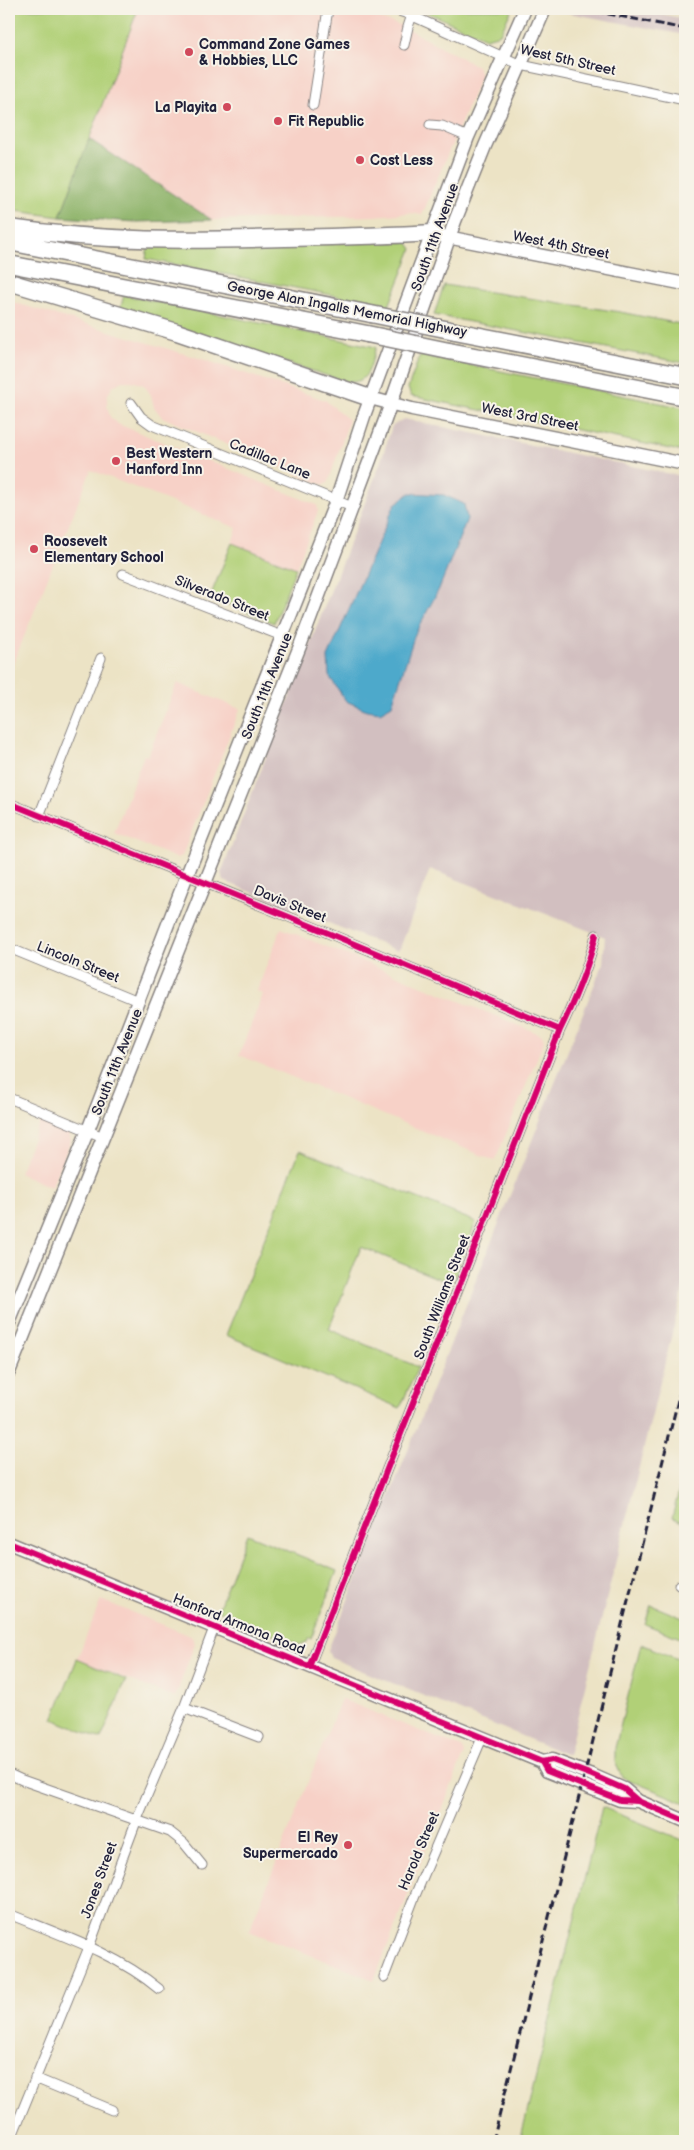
<svg xmlns="http://www.w3.org/2000/svg" width="694" height="2150" font-family="'Balsamiq Sans',sans-serif">
  <style>
    .built { fill: #f7d1c7 }
    .industrial { fill: #d2bfc0 }
    .green { fill: #b1d077; stroke: #6a7959 }
    .forest { fill: #8cb268; stroke: #576a52 }
    .water { fill: #4da9cb; stroke: #386683 }
    .lines { fill: none; stroke-linecap: round; stroke-linejoin: round }
    .minor-casing { stroke: #878280; stroke-width: 11 }
    .secondary-casing { stroke: #878280; stroke-width: 15 }
    .motorway-casing { stroke: #878280; stroke-width: 19 }
    .minor { stroke: #fff; stroke-width: 9 }
    .secondary { stroke: #fff; stroke-width: 12 }
    .motorway { stroke: #fff; stroke-width: 16 }
    .rail { stroke: #22223b; stroke-width: 3; stroke-dasharray: 8 4; stroke-linecap: butt }
    .motorway-bridge-casing { stroke: #878280; stroke-width: 19; stroke-linecap: butt }
    .motorway-bridge { stroke: #fff; stroke-width: 16 }
    .cycleway-casing { stroke: #f7f3e8; stroke-width: 9 }
    .cycleway { stroke: #d6006c; stroke-width: 6 }
    .poi-dot { fill: #d1495b; stroke: #f7f3e8; stroke-width: 2 }
    .labels { text-anchor: middle; dominant-baseline: central; stroke-width: 4; stroke-linejoin: round; paint-order: stroke }
    .poi-label { font-size: 14px; font-weight: bold; fill: #22223b; stroke: #f7f3e8; text-anchor: start }
    .street-label { font-size: 14px; fill: #22223b; stroke: #f7f3e8 }
  </style>
  <rect width="100%" height="100%" fill="#f7f3e8"/>
  <filter id="ink" filterUnits="userSpaceOnUse"><feTurbulence type="fractalNoise" baseFrequency=".02" numOctaves="2"/><feDisplacementMap in="SourceGraphic" scale="10" xChannelSelector="R" yChannelSelector="G"/><feConvolveMatrix kernelMatrix="1 2 1 2 8 2 1 2 1" color-interpolation-filters="sRGB"/></filter>
  <filter id="wash" filterUnits="userSpaceOnUse"><feTurbulence type="fractalNoise" baseFrequency=".0096" numOctaves="4" result="noise"/><feDisplacementMap in="SourceGraphic" scale="20" xChannelSelector="R" yChannelSelector="G"/><feGaussianBlur stdDeviation="1.12" result="paint"/><feColorMatrix in="noise" values="0 0 0 0 0 0 0 0 0 0 0 0 0 0 0 0 0 1.4 0 .05"/><feComposite in="paint" operator="in"/></filter>
  <g filter="url(#wash)">
    <rect width="100%" height="100%" fill="#ece3c5"/>
    <path class="built" d="M 138,9 L 348,9 L 400,25 L 477,66 L 481,75 L 422,215 L 410,213 L 374,216 L 212,220 L 89,139 Z
      M 9,301 L 205,360 L 325,400 L 349,420 L 328,483 L 323,485 L 162,417 L 154,407 L 151,395 L 144,385 L 132,381 L 122,381 L 113,386 L 107,396 L 107,406 L 110,417 L 118,424 L 317,505 L 318,511 L 296,568 L 232,543 L 237,528 L 91,470 L 9,674 Z
      M 177,683 L 240,709 L 182,856 L 176,858 L 114,833 L 144,755 L 148,756 Z
      M 281,928 L 542,1035 L 544,1041 L 495,1161 L 239,1055 L 263,994 L 257,991 Z
      M 40,1121 L 68,1133 L 71,1140 L 51,1187 L 19,1173 Z
      M 101,1600 L 191,1636 L 195,1643 L 175,1698 L 77,1659 Z
      M 341,1699 L 462,1748 L 464,1754 L 374,1980 L 249,1931 Z"/>
    <path class="industrial" d="M 548,9 L 636,9 L 685,19 L 685,35 Z
      M 404,419 L 685,477 L 685,1281 L 568,1755 L 331,1658 L 328,1650 L 603,963 L 605,937 L 430,869 L 400,948 L 396,950 L 224,881 L 221,873 L 380,464 L 392,426 Z"/>
    <path class="green" d="M 9,9 L 138,9 L 60,217 L 9,210 Z
      M 419,9 L 512,9 L 500,34 L 486,38 Z
      M 407,242 L 412,249 L 389,306 L 146,259 L 148,245 Z
      M 444,285 L 620,312 L 685,325 L 685,363 L 434,315 Z
      M 124,295 L 376,347 C 370,365 370,384 347,382 L 120,310 Z
      M 420,355 L 685,408 L 685,452 L 411,396 L 408,388 Z
      M 232,543 L 296,568 L 274,623 L 210,597 Z
      M 300,1150 L 476,1222 L 452,1284 L 361,1247 L 329,1329 L 418,1367 L 400,1408 L 226,1335 Z
      M 683,1474 L 685,1475 L 685,1523 L 672,1518 Z
      M 247,1534 L 337,1571 L 311,1639 L 309,1638 L 307,1642 L 299,1645 L 218,1610 Z
      M 651,1605 L 685,1619 L 685,1640 L 645,1624 Z
      M 641,1644 L 685,1662 L 685,1803 L 622,1777 L 615,1762 L 615,1748 Z
      M 77,1659 L 126,1680 L 101,1739 L 53,1719 Z
      M 602,1807 L 685,1841 L 685,2141 L 520,2141 Z"/>
    <path class="forest" d="M 89,139 L 212,220 L 136,222 L 60,217 Z"/>
    <path class="water" d="M 410,493 L 444,495 L 464,504 L 467,519 L 439,589 L 415,634 L 392,705 L 380,712 L 367,710 L 346,701 L 329,676 L 328,657 L 395,504 Z"/>
  </g>
  <g filter="url(#ink)">
    <g class="lines">
      <g class="minor-casing">
        <path id="minor" d="M 393,9 L 408,14 L 521,65 L 685,100
          M 404,45 L 408,27 L 412,15
          M 313,105 L 328,9
          M 430,125 L 442,126 L 468,137
          M 131,403 L 141,417 L 152,425 L 352,507
          M 123,574 L 282,636
          M 9,803 L 316,928 L 560,1030
          M 39,816 L 101,658
          M 9,948 L 138,1001
          M 9,1098 L 103,1137
          M 679,1585 L 685,1588
          M 309,1667 L 560,1030 C 575,999 588,968 596,935
          M 184,1708 L 259,1737
          M 9,1774 L 22,1780 L 170,1832 L 184,1843 L 202,1865
          M 9,1914 C 60,1935 116,1953 159,1989
          M 384,1977 L 414,1898 L 482,1738
          M 35,2078 L 112,2110
          M 10,2141 L 89,1947 L 137,1819 L 184,1708 L 214,1628"/>
      </g>
      <g class="secondary-casing">
        <path id="secondary" d="M 442,236 L 685,284
          M 370,398 L 412,409 L 685,464
          M 9,1323 L 88,1130 L 187,875 L 336,501 L 365,413 L 468,137 L 525,9
          M 9,1372 L 300,646 L 385,420 L 455,221 L 485,146 L 545,9
          M 9,1543 L 542,1762 L 552,1760 L 592,1775 L 624,1789 L 638,1801
          M 542,1762 L 547,1771 L 620,1800 L 638,1801 L 685,1821"/>
      </g>
      <g class="motorway-casing">
        <path id="motorway" d="M 9,228 C 103,242 190,241 285,238 C 334,237 383,236 433,233
          M 9,242 L 371,314
          M 9,264 L 367,334
          M 9,282 L 177,332 L 370,398
          M 455,331 L 685,376
          M 449,351 L 685,397"/>
      </g>
      <use href="#minor" class="minor"/>
      <use href="#secondary" class="secondary"/>
      <use href="#motorway" class="motorway"/>
      <path class="rail" d="M 584,9 L 685,29
        M 493,2141 L 685,1372"/>
      <g class="motorway-bridge-casing">
        <path id="motorway-bridge" d="M 371,314 L 455,331
          M 367,334 L 449,351"/>
      </g>
      <use href="#motorway-bridge" class="motorway-bridge"/>
      <g class="cycleway-casing">
        <path id="cycleway" d="M 9,803 L 316,928 L 560,1030
          M 9,1543 L 542,1762 L 552,1760 L 592,1775 L 624,1789 L 638,1801
          M 309,1667 L 560,1030 C 575,999 588,968 596,935
          M 542,1762 L 547,1771 L 620,1800 L 638,1801 L 685,1821"/>
      </g>
      <use href="#cycleway" class="cycleway"/>
    </g>
  </g>
  <g class="poi-dot">
    <circle cx="189" cy="52" r="5"/>
    <circle cx="227" cy="107" r="5"/>
    <circle cx="278" cy="121" r="5"/>
    <circle cx="360" cy="160" r="5"/>
    <circle cx="116" cy="461" r="5"/>
    <circle cx="34" cy="549" r="5"/>
    <circle cx="348" cy="1845" r="5"/>
  </g>
  <g class="labels">
    <g class="poi-label">
      <text x="199" y="44">Command Zone Games<tspan x="199" dy="16">&amp; Hobbies, LLC</tspan></text>
      <text x="217" y="107" text-anchor="end">La Playita</text>
      <text x="288" y="121">Fit Republic</text>
      <text x="370" y="160">Cost Less</text>
      <text x="126" y="453">Best Western<tspan x="126" dy="16">Hanford Inn</tspan></text>
      <text x="44" y="541">Roosevelt<tspan x="44" dy="16">Elementary School</tspan></text>
      <text x="338" y="1837" text-anchor="end">El Rey<tspan x="338" dy="16">Supermercado</tspan></text>
    </g>
    <g class="street-label">
      <text transform="translate(568 60) rotate(13)">West 5th Street</text>
      <text transform="translate(435 237) rotate(-70)">South 11th Avenue</text>
      <text transform="translate(561 245) rotate(11)">West 4th Street</text>
      <text transform="translate(347 309) rotate(11)">George Alan Ingalls Memorial Highway</text>
      <text transform="translate(530 417) rotate(11)">West 3rd Street</text>
      <text transform="translate(270 459) rotate(22)">Cadillac Lane</text>
      <text transform="translate(222 598) rotate(22)">Silverado Street</text>
      <text transform="translate(267 686) rotate(-68)">South 11th Avenue</text>
      <text transform="translate(290 904) rotate(22)">Davis Street</text>
      <text transform="translate(78 962) rotate(22)">Lincoln Street</text>
      <text transform="translate(117 1062) rotate(-68)">South 11th Avenue</text>
      <text transform="translate(442 1297) rotate(-69)">South Williams Street</text>
      <text transform="translate(239 1624) rotate(22)">Hanford Armona Road</text>
      <text transform="translate(419 1851) rotate(-67)">Harold Street</text>
      <text transform="translate(99 1880) rotate(-70)">Jones Street</text>
    </g>
  </g>
  <rect width="694" height="2150" fill="none" stroke="#f7f3e8" stroke-width="30"/>
</svg>
